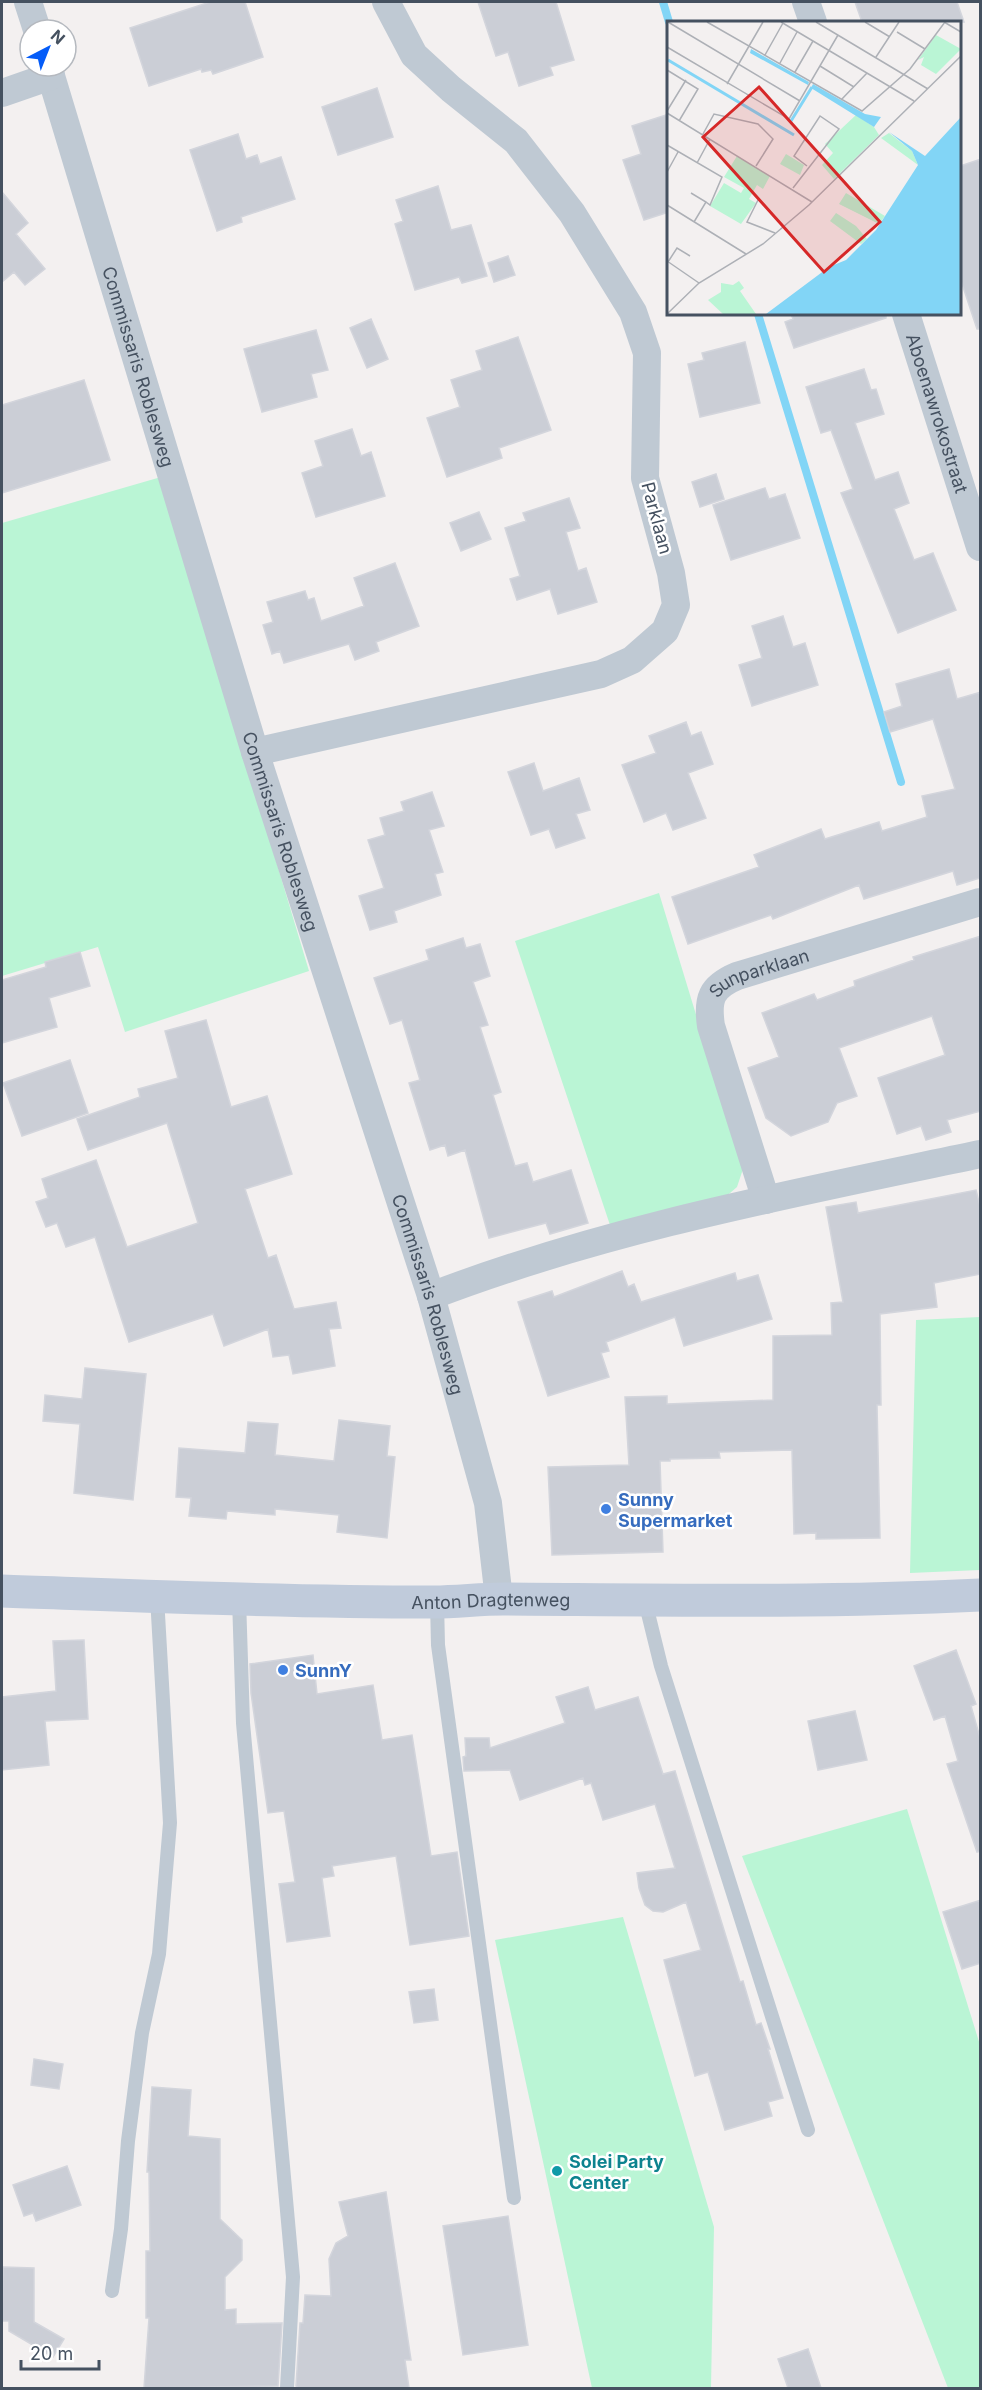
<svg xmlns="http://www.w3.org/2000/svg" width="982" height="2390" font-family="Inter,sans-serif">
  <style>
    .green { fill: #baf5d5 }
    .lines { fill: none; stroke-linecap: round; stroke-linejoin: round }
    .stream { stroke: #82d5f6; stroke-width: 8 }
    .building { fill: #cbced6; stroke: #d3d5dc; stroke-width: 1.5 }
    .service { stroke: #bfc9d3; stroke-width: 14 }
    .minor { stroke: #bfc9d3; stroke-width: 28 }
    .secondary { stroke: #c0cbdb; stroke-width: 33 }
    .shop-dot { fill: #3f7fe0; stroke: #fff; stroke-width: 2 }
    .culture-dot { fill: #0f9aa8; stroke: #fff; stroke-width: 2 }
    .labels { text-anchor: middle; dominant-baseline: central; stroke-width: 5; stroke-linejoin: round; paint-order: stroke }
    .street-label { font-size: 18px; fill: #455160; stroke: #fff }
    .shop-label { font-size: 18px; font-weight: bold; fill: #366cbe; stroke: #fff; text-anchor: start }
    .culture-label { font-size: 18px; font-weight: bold; fill: #0d838f; stroke: #fff; text-anchor: start }
    .inset-river { fill: none; stroke: #82d5f6; stroke-width: 3 }
    .inset-road { fill: none; stroke: #adb0b6; stroke-width: 1.5 }
    .view { fill: #d62828; fill-opacity: 0.15; stroke: #d62828; stroke-width: 3 }
    .inset-edge { fill: none; stroke: #455160; stroke-width: 3 }
  </style>
  <rect width="100%" height="100%" fill="#f3f0f0"/>
  <path class="green" d="M 161,477 L 309,971 L 125,1032 L 98,947 L 2,976 L 2,523 Z
    M 659,893 L 743,1169 L 737,1187 L 723,1199 L 611,1228 L 515,941 Z
    M 980,1317 L 980,1570 L 910,1573 L 916,1320 Z
    M 907,1809 L 980,2045 L 980,2388 L 948,2388 L 742,1856 Z
    M 623,1917 L 714,2227 L 711,2388 L 592,2388 L 495,1940 Z"/>
  <g class="lines">
    <path class="stream" d="M 663,2 L 669,22
      M 758,314 L 901,782"/>
  </g>
  <path class="building" d="M 210,2 L 245,2 L 263,57 L 213,74 L 211,70 L 202,72 L 201,69 L 149,86 L 130,28 Z
    M 478,2 L 556,2 L 574,60 L 550,67 L 553,75 L 519,86 L 508,52 L 496,56 Z
    M 855,2 L 957,2 L 964,22 L 862,22 Z
    M 377,88 L 393,137 L 338,155 L 322,107 Z
    M 669,114 L 669,212 L 644,220 L 623,160 L 641,154 L 632,126 Z
    M 238,134 L 246,159 L 257,155 L 260,164 L 281,157 L 295,199 L 241,217 L 242,222 L 217,231 L 190,150 Z
    M 981,159 L 981,329 L 977,329 L 960,278 L 960,166 Z
    M 438,186 L 451,230 L 471,225 L 487,276 L 462,283 L 459,277 L 415,290 L 395,224 L 403,221 L 396,200 Z
    M 2,192 L 28,223 L 16,234 L 45,269 L 25,285 L 14,272 L 2,282 Z
    M 508,256 L 515,275 L 494,282 L 488,263 Z
    M 791,314 L 886,314 L 886,318 L 794,348 L 785,322 L 793,319 Z
    M 371,319 L 388,359 L 367,368 L 350,328 Z
    M 316,330 L 328,370 L 311,374 L 317,397 L 262,412 L 244,349 Z
    M 518,337 L 551,430 L 499,448 L 502,458 L 447,477 L 427,418 L 460,407 L 451,380 L 482,370 L 476,351 Z
    M 745,342 L 760,403 L 700,417 L 688,364 L 704,360 L 702,353 Z
    M 864,369 L 871,390 L 876,389 L 884,414 L 855,423 L 875,480 L 898,472 L 909,503 L 894,509 L 914,560 L 933,553 L 956,610 L 898,633 L 841,493 L 853,489 L 831,430 L 821,433 L 806,387 Z
    M 84,380 L 110,460 L 2,493 L 2,405 Z
    M 352,429 L 361,456 L 371,452 L 385,496 L 316,517 L 302,473 L 323,466 L 315,441 Z
    M 716,474 L 724,499 L 700,507 L 692,482 Z
    M 765,488 L 769,499 L 785,494 L 800,538 L 731,560 L 713,505 Z
    M 569,498 L 580,528 L 566,532 L 578,571 L 586,568 L 597,602 L 558,614 L 550,589 L 517,600 L 510,579 L 520,576 L 505,528 L 526,521 L 523,513 Z
    M 479,512 L 491,539 L 461,551 L 450,523 Z
    M 395,563 L 419,626 L 376,642 L 379,651 L 355,660 L 349,644 L 284,663 L 280,651 L 272,654 L 263,625 L 273,622 L 267,602 L 305,591 L 308,600 L 314,598 L 321,621 L 364,606 L 354,578 Z
    M 783,616 L 793,647 L 805,643 L 818,685 L 752,706 L 739,665 L 762,658 L 752,626 Z
    M 949,669 L 957,699 L 981,692 L 980,878 L 957,885 L 953,871 L 864,899 L 859,885 L 773,919 L 771,915 L 688,944 L 672,897 L 759,867 L 754,855 L 821,829 L 825,839 L 879,822 L 882,831 L 927,817 L 922,796 L 955,789 L 933,719 L 890,732 L 884,712 L 902,706 L 896,684 Z
    M 686,722 L 691,736 L 701,732 L 713,764 L 688,773 L 706,818 L 673,830 L 666,813 L 644,822 L 622,765 L 656,753 L 649,736 Z
    M 534,763 L 543,791 L 579,778 L 590,810 L 576,814 L 585,838 L 556,848 L 549,829 L 531,835 L 508,772 Z
    M 432,792 L 444,826 L 429,830 L 443,872 L 435,874 L 441,895 L 394,911 L 397,922 L 370,930 L 359,896 L 384,888 L 368,840 L 385,835 L 380,818 L 404,811 L 401,802 Z
    M 981,936 L 981,1111 L 947,1120 L 951,1132 L 926,1140 L 921,1126 L 897,1134 L 878,1078 L 945,1055 L 932,1016 L 839,1048 L 857,1096 L 837,1103 L 828,1122 L 791,1136 L 766,1118 L 748,1068 L 779,1057 L 762,1013 L 814,994 L 817,1000 L 855,986 L 854,981 L 914,960 L 913,957 Z
    M 463,938 L 466,948 L 480,944 L 490,976 L 473,982 L 488,1025 L 480,1027 L 501,1092 L 493,1095 L 515,1166 L 527,1163 L 533,1182 L 571,1170 L 588,1223 L 550,1234 L 546,1223 L 489,1238 L 465,1150 L 448,1156 L 445,1145 L 430,1150 L 409,1083 L 420,1080 L 402,1020 L 390,1024 L 374,978 L 429,960 L 426,950 Z
    M 80,952 L 90,986 L 49,998 L 57,1027 L 2,1043 L 2,980 L 46,967 L 45,962 Z
    M 206,1020 L 231,1107 L 267,1096 L 292,1174 L 245,1189 L 268,1258 L 276,1255 L 294,1309 L 336,1302 L 341,1328 L 329,1329 L 335,1366 L 293,1374 L 289,1355 L 273,1357 L 268,1329 L 224,1346 L 213,1314 L 129,1342 L 95,1237 L 66,1247 L 57,1223 L 46,1227 L 36,1202 L 48,1198 L 42,1179 L 96,1160 L 127,1247 L 198,1223 L 167,1123 L 88,1150 L 77,1119 L 140,1097 L 138,1089 L 178,1078 L 165,1031 Z
    M 70,1060 L 88,1113 L 22,1136 L 3,1083 Z
    M 976,1190 L 981,1210 L 981,1274 L 934,1283 L 937,1307 L 880,1314 L 881,1405 L 877,1405 L 880,1538 L 816,1539 L 816,1533 L 794,1534 L 792,1450 L 719,1452 L 720,1458 L 670,1459 L 670,1461 L 660,1461 L 663,1552 L 552,1555 L 548,1467 L 629,1465 L 625,1397 L 667,1396 L 667,1404 L 773,1400 L 773,1336 L 832,1335 L 831,1303 L 843,1302 L 826,1207 L 856,1202 L 858,1213 Z
    M 622,1271 L 628,1287 L 634,1284 L 641,1302 L 735,1273 L 737,1281 L 758,1275 L 772,1319 L 684,1346 L 675,1317 L 606,1342 L 609,1351 L 601,1353 L 609,1377 L 548,1396 L 518,1302 L 552,1291 L 554,1297 Z
    M 85,1368 L 146,1374 L 133,1500 L 74,1493 L 80,1424 L 43,1421 L 45,1395 L 82,1399 Z
    M 339,1420 L 390,1426 L 387,1456 L 395,1457 L 387,1538 L 337,1532 L 339,1515 L 275,1509 L 275,1515 L 227,1511 L 226,1519 L 189,1516 L 191,1498 L 176,1497 L 179,1448 L 245,1453 L 248,1422 L 278,1424 L 275,1455 L 334,1461 Z
    M 84,1640 L 88,1719 L 45,1721 L 49,1765 L 2,1770 L 2,1697 L 56,1691 L 53,1641 Z
    M 956,1650 L 976,1704 L 971,1706 L 981,1741 L 981,1851 L 977,1852 L 947,1764 L 958,1761 L 945,1716 L 934,1720 L 914,1666 Z
    M 313,1655 L 317,1694 L 373,1685 L 382,1740 L 412,1735 L 431,1856 L 457,1852 L 469,1936 L 410,1945 L 396,1856 L 332,1866 L 334,1876 L 322,1878 L 330,1936 L 287,1942 L 279,1884 L 295,1882 L 284,1811 L 268,1813 L 251,1693 L 250,1664 Z
    M 588,1687 L 595,1710 L 638,1697 L 663,1774 L 675,1771 L 740,1982 L 743,1981 L 756,2025 L 761,2023 L 770,2049 L 768,2049 L 783,2098 L 768,2102 L 772,2116 L 725,2130 L 708,2072 L 695,2076 L 664,1960 L 701,1950 L 686,1902 L 663,1912 L 653,1911 L 645,1905 L 639,1888 L 637,1873 L 675,1868 L 655,1804 L 603,1820 L 591,1783 L 585,1785 L 583,1778 L 520,1800 L 510,1770 L 464,1771 L 463,1757 L 466,1756 L 465,1738 L 489,1738 L 490,1748 L 565,1723 L 556,1697 Z
    M 855,1711 L 867,1760 L 818,1770 L 808,1721 Z
    M 981,1900 L 981,1963 L 962,1969 L 943,1912 Z
    M 434,1989 L 438,2020 L 414,2023 L 409,1992 Z
    M 34,2059 L 63,2064 L 59,2089 L 31,2085 Z
    M 152,2087 L 191,2090 L 188,2136 L 220,2139 L 220,2219 L 242,2240 L 242,2260 L 225,2277 L 225,2310 L 236,2309 L 236,2324 L 282,2323 L 278,2386 L 144,2388 L 149,2318 L 146,2318 L 146,2251 L 150,2251 L 149,2172 L 147,2172 Z
    M 67,2166 L 81,2205 L 36,2221 L 33,2213 L 24,2216 L 13,2185 Z
    M 386,2192 L 411,2360 L 405,2360 L 409,2388 L 298,2388 L 296,2386 L 300,2323 L 303,2323 L 305,2295 L 331,2296 L 329,2259 L 336,2243 L 348,2236 L 339,2202 Z
    M 508,2216 L 528,2345 L 463,2355 L 443,2226 Z
    M 3,2267 L 34,2268 L 34,2322 L 64,2339 L 53,2357 L 9,2331 L 9,2321 L 2,2321 Z
    M 808,2349 L 821,2388 L 788,2388 L 778,2359 Z"/>
  <g class="lines">
    <path class="service" d="M 239,1599 L 243,1723 L 293,2277 L 287,2388
      M 645,1601 L 661,1666 L 808,2130
      M 437,1602 L 438,1645 L 514,2198
      M 112,2291 L 121,2229 L 128,2141 L 142,2033 L 159,1954 L 170,1823 L 157,1597"/>
    <g class="minor">
      <path d="M 28,2 L 37,30"/>
      <path d="M 806,2 L 813,22"/>
      <path id="s1" d="M 48,66 L 255,752 L 431,1296 L 488,1503 L 499,1599"/>
      <path d="M 2,93 L 51,76"/>
      <path id="s2" d="M 906,314 L 980,547"/>
      <path d="M 255,752 L 601,674 L 632,660 L 665,631 L 676,605 L 671,573 L 645,478 L 647,353 L 633,312 L 572,213 L 516,141 L 451,89 L 414,55 L 386,2"/>
      <path id="s3" d="M 766,1200 L 711,1026 C 707,999 711,987 737,976 L 980,902"/>
      <path d="M 431,1296 C 608,1228 796,1193 980,1154"/>
    </g>
    <path class="secondary" id="s4" d="M 2,1591 C 146,1596 290,1602 434,1602 C 457,1602 480,1599 503,1599 C 662,1600 822,1603 980,1595"/>
  </g>
  <g class="shop-dot">
    <circle cx="606" cy="1509" r="6"/>
    <circle cx="283" cy="1670" r="6"/>
  </g>
  <circle class="culture-dot" cx="557" cy="2171" r="6"/>
  <g class="labels">
    <g class="street-label">
      <text stroke="none"><textPath href="#s1" startOffset="314">Commissaris Roblesweg</textPath></text>
      <text stroke="none"><textPath href="#s2" startOffset="104">Aboenawrokostraat</textPath></text>
      <text transform="translate(657 518) rotate(75)">Parklaan</text>
      <text stroke="none"><textPath href="#s1" startOffset="800">Commissaris Roblesweg</textPath></text>
      <text stroke="none"><textPath href="#s3" startOffset="267">Sunparklaan</textPath></text>
      <text stroke="none"><textPath href="#s1" startOffset="1286">Commissaris Roblesweg</textPath></text>
      <text stroke="none"><textPath href="#s4" startOffset="489">Anton Dragtenweg</textPath></text>
    </g>
    <g class="shop-label">
      <text x="618" y="1499">Sunny<tspan x="618" dy="21">Supermarket</tspan></text>
      <text x="295" y="1670">SunnY</text>
    </g>
    <g class="culture-label">
      <text x="569" y="2161">Solei Party<tspan x="569" dy="21">Center</tspan></text>
    </g>
  </g>
  <g transform="translate(667 21)">
    <rect width="294" height="294" fill="#f3f0f0"/>
    <path d="M 269,14 L 294,28 L 269,53 L 254,44 L 257,36 L 251,39 ZM 189,94 L 207,106 L 212,114 L 167,158 L 155,144 L 166,132 L 158,123 ZM 222,112 L 245,130 L 251,144 L 214,117 ZM 119,133 L 137,144 L 133,154 L 113,143 ZM 70,135 L 103,155 L 96,168 L 90,164 L 82,178 L 89,182 L 74,203 L 43,185 L 57,162 L 74,172 L 77,167 L 57,156 ZM 179,172 L 218,195 L 212,203 L 172,183 ZM 169,192 L 189,205 L 200,218 L 194,223 L 163,200 ZM 72,260 L 77,267 L 73,270 L 89,293 L 56,293 L 41,279 L 54,271 L 54,262 L 66,264 Z" fill="#baf5d5"/>
    <path d="M 84,28 L 142,61 L 141,64 L 83,32 ZM 146,63 L 198,93 L 214,96 L 207,106 L 144,67 ZM 294,96 L 294,293 L 99,293 L 162,246 L 179,239 L 209,209 L 251,144 L 245,130 L 222,111 L 258,135 Z" fill="#82d5f6"/>
    <path class="inset-river" d="M 1,39 L 127,114M 124,100 L 145,66"/>
    <path class="inset-road" d="M 1,1 L 133,80M 40,1 L 195,90 L 243,48 L 278,1M 114,1 L 247,80M 149,1 L 261,68M 198,1 L 223,16M 277,1 L 294,11M 230,11 L 258,28M 0,26 L 122,98 L 171,14M 98,34 L 116,2M 209,36 L 232,1M 113,42 L 130,11M 153,45 L 187,66M 0,49 L 31,68 L 12,100M 128,51 L 146,20M 60,63 L 96,1M 174,79 L 200,52M 0,90 L 19,59M 0,92 L 145,181M 36,113 L 47,93 L 91,103 L 106,118 L 89,145M 0,124 L 55,156 L 43,184 L 39,181M 30,142 L 43,118M 0,151 L 11,131M 126,167 L 172,108 L 153,95 L 127,135 L 140,145M 24,172 L 39,181 L 27,201M 91,179 L 80,201 L 108,212M 0,184 L 79,233M 0,240 L 32,262M 1,241 L 10,227 L 23,235M 0,293 L 32,262 L 96,223 L 142,184 L 294,35"/>
    <path class="view" d="M 92,66 L 213,201 L 157,251 L 36,116 Z"/>
    <rect width="294" height="294" class="inset-edge"/>
  </g>
  <rect width="982" height="2390" fill="none" stroke="#455160" stroke-width="6"/>
  <g transform="translate(48 48) rotate(42)"><circle r="28" fill="#ffffff" stroke="#b5b9bf" stroke-width="1.5"/>
  <path d="M0-4.5L10 22L0 15L-10 22Z" fill="#045cf8"/>
  <text y="-9" font-size="16" font-weight="bold" text-anchor="middle" fill="#455160">N</text>
  </g>
  <path d="M21 2360v9h78v-9" fill="none" stroke="#455160" stroke-width="3"/>
  <text x="30" y="2360" font-size="18" fill="#455160" stroke="#ffffff" stroke-width="4.5" paint-order="stroke">20 m</text>
</svg>
